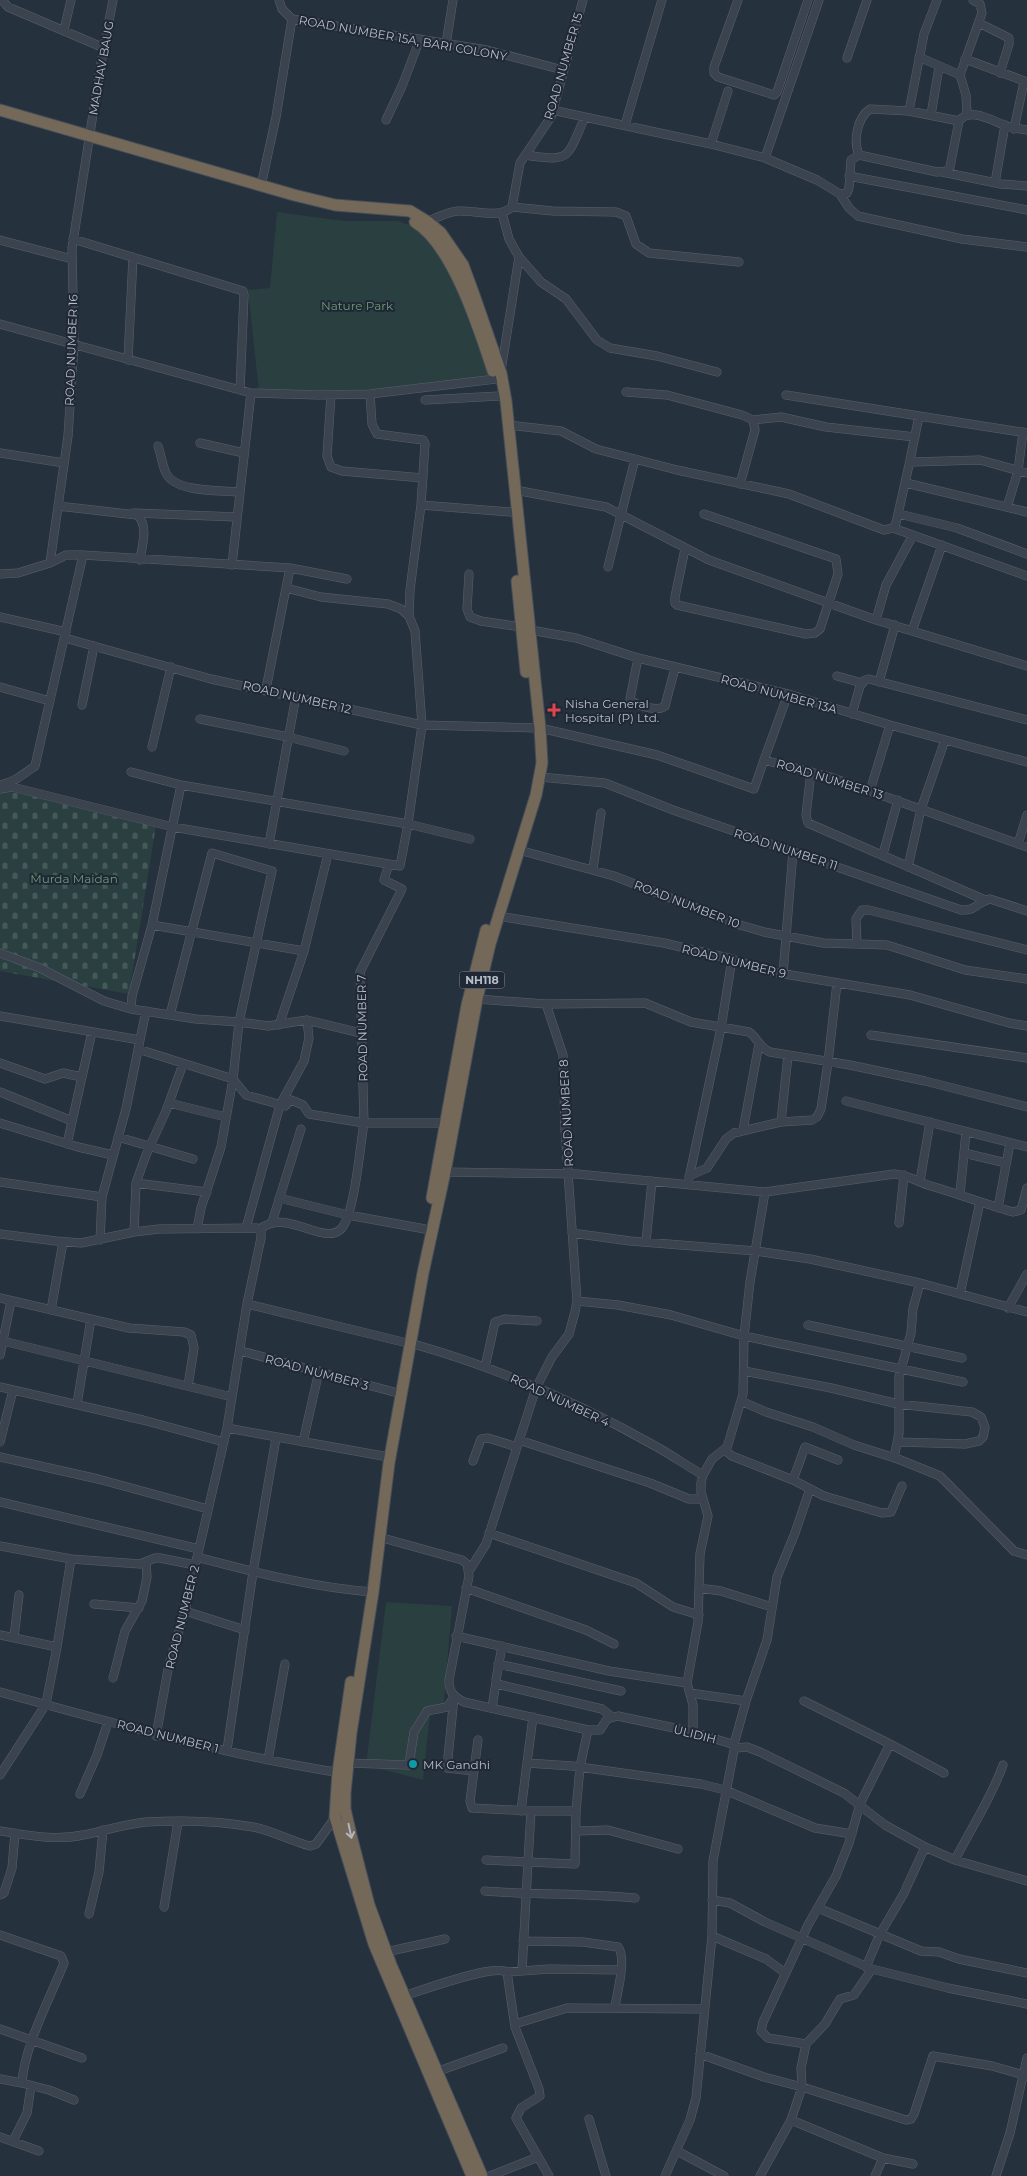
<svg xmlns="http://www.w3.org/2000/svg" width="1027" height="2176" font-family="Montserrat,sans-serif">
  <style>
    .cemetery { fill: url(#cemetery-stones) }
    .park { fill: #293f40 }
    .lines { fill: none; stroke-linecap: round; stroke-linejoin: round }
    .minor-casing { stroke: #58616c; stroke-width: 9 }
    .highway-casing { stroke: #454e59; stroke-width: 13 }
    .minor { stroke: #3a434e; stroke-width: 8 }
    .highway { stroke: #746858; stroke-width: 11 }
    .oneway { stroke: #b0b5be }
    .health-dot { fill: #e0444e; stroke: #1f2834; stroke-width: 2 }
    .culture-dot { fill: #0f9aa8; stroke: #1f2834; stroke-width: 2 }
    .labels { text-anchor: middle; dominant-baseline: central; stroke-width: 4; stroke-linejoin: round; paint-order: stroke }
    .shield { fill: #1f2834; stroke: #89919c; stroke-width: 1 }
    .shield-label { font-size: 11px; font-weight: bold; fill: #b7bec9 }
    .street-label { font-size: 12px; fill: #b7bec9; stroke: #1f2834 }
    .park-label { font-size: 12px; fill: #6f9977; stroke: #1f2834 }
    .poi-label { font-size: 12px; fill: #b7bec9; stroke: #1f2834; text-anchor: start }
  </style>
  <defs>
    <pattern id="cemetery-stones" width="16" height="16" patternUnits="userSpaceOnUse" patternTransform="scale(1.25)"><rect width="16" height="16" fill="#293f40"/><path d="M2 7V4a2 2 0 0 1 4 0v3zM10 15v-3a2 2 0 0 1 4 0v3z" fill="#46595a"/></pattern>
  </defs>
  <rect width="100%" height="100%" fill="#26313e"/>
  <path class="cemetery" d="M 0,790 L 157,819 L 129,994 L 0,971 Z"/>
  <path class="park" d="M 277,212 L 344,221 L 398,221 L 421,229 L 441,246 L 489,376 L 385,389 L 259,392 L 248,290 L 270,288 Z
    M 386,1602 L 452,1606 L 443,1713 L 430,1714 L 423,1780 L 366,1765 Z"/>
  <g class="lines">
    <g class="minor-casing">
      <path id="minor" d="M 2,0 L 8,7 L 104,48
        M 279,0 L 282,9 L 292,19
        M 738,0 L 714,67 L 714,73 L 718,77 L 774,95 L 777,92 L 808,0
        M 979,23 L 1009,38 L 1009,44 L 1000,73
        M 64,30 L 71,0
        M 446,44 L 453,0
        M 919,57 L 960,75
        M 847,58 L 867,0
        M 965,59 L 1027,82
        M 552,110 L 711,144 L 765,158 L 817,180 L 840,194 L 847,193 L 849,188 L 851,160 L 859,155 L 937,172 L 947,171 L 950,167 L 959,121 C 970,106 994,122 1007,126 C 1014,128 1020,129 1027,130
        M 909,111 L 924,34 L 937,0
        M 967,114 L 966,95 L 960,75 L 982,13 L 980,4 L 973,0
        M 931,115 L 939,67
        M 386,120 L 402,86 L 420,39
        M 625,125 L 662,0
        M 1014,129 L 1024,82
        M 711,144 L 728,91
        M 525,155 C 572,162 566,159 585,117
        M 859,155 C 853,141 857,118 870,109 L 909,111 L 959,121
        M 765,158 L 819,0
        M 942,172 L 1001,184 L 1027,186
        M 849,176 L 1027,210
        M 995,183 L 1005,125
        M 261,186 L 276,117 L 292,19 L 487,50 L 563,70
        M 840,194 L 849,208 L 858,216 L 962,239 L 1027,247
        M 512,207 L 553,211 L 616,212 L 626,216 L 636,244 L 649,253 L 739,262
        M 502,213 L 509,239 L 519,257 L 541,282 L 566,299 L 597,340 L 610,348 L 657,356 L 717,372
        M 425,223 C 435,218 447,212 458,211 C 474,210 499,219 512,207 L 520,163 L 551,117 L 583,0
        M 73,239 L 243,291 L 244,295 L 240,390
        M 0,240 L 72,259
        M 0,324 L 251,393 L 232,565
        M 128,360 L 133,257
        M 501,371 L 519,257
        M 626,392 L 667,395 L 742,415 L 753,420 L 755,430 L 740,484
        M 251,393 L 318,395 L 370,394 L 496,379
        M 370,394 L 372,424 L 377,434 L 423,440 L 425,444 L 421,505 L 410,590 L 409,616
        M 331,395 L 327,456 L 331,467 L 342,471 L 423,478
        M 786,395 L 1027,433
        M 425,400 L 499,396
        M 753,420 L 781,417 L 826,427 L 915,437
        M 508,425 L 561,431 L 596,449 L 677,470 L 789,494 L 884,530 L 893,528 L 896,523 L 909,465 L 913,462 L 980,460 L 1027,473
        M 200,443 L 244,453
        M 158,446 C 161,454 162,465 166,473 C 175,493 221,490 240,492
        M 0,453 L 64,463
        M 909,465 L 919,416
        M 906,483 L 1027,512
        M 515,490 L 606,507 L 709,560 L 876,620 L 1027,666
        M 421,505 L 511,512
        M 58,506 L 137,515 C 149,525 142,546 140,560
        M 1007,507 L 1018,471 L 1023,432
        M 134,513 L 237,517
        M 899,514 L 957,528 L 1027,554
        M 893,528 L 1027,576
        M 685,549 L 675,597 L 675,603 L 677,605 L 806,634 L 815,633 L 820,629 L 838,574 L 836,559 L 704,514
        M 50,563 L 68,436 L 74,345 L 72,248 L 101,63 L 113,0
        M 608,567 L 635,459
        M 0,574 L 18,573 L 50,563 L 66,555 L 83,555 L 290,568 L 347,579
        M 469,574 L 467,609 L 470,617 L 481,621 L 521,627
        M 0,617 L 66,632
        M 876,620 L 886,585 L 913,535
        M 530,630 L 576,638 L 638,658 L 788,694 L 890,725 L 1027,762
        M 912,631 L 942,545
        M 65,638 L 211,679 L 422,725 L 540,728 L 657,755 L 754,789 L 764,760 L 830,777 L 1027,847
        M 638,658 L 630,699 C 636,706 658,712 665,706 L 675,668
        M 837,676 L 862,683
        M 879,682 L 895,625
        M 0,687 L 50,701
        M 266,689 L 290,568
        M 82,705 L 94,646
        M 852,714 L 860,686 L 865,680 L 869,679 L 1027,720
        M 200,719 L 288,737 L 344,751
        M 152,747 L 171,667
        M 764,760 L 788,694
        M 131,772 L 181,785 L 408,824 L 470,839
        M 811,772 L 806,815 L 808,823 L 985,900
        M 540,777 L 605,783 L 673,810 L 961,910 C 977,911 977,902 990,899 L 1027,911
        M 1,785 C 14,782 24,774 35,766 L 83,555
        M 181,785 L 152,925 L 132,996 L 131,1009 L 196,1019 L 239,1022 L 233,1079 L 246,1095 L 285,1106 L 291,1100 L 303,1105 L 309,1114 L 364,1123 C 360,1146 355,1211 342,1228 C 325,1248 286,1206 259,1230
        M 0,789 L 12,787 L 173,827 L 400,866 L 408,824 L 422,725 L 415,631 L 409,616 L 401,609 L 388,604 L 321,597 L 286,588
        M 870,791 L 890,725
        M 269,844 L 296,696
        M 1018,844 L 1027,815
        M 519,850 L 614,876 L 740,925 L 764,932 L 823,943 L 857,944
        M 883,854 L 898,800
        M 389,864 L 384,880 L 402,889 L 360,972 L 364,1123 L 449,1123
        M 908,867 L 921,809 L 945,740
        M 593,869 L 601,813
        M 498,916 L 664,943 L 732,959 L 767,971 L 910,995 L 1009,1023 L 1027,1026
        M 152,925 L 304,951 L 328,854
        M 1027,950 L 869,910 L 862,910 L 856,919 L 857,944 L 887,945 L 965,970 L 1027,979
        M 0,953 L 40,968 L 104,1001 L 131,1009
        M 783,974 L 793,851
        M 546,1004 L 645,1003 L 691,1022 L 749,1032 C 758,1038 759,1048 770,1052 L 850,1065 L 925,1081 L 1027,1107
        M 170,1015 L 212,853 L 272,871 L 239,1022 L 268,1026 L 307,1020 L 361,1033
        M 0,1016 L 140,1040 L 146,1011
        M 279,1025 L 304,951
        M 871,1035 L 1027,1058
        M 138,1049 L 233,1079 L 221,1147 L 201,1208 L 197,1229
        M 0,1063 L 45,1079 L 63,1073 L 82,1077
        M 0,1092 L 72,1121
        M 846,1101 L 1027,1147
        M 169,1103 L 226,1117
        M 781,1122 L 788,1055
        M 0,1123 L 78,1147 L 113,1155
        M 743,1130 L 759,1044
        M 118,1137 L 193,1159
        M 67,1144 L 92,1032
        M 964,1153 L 1006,1163
        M 445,1172 L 577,1174 L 765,1192 L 894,1174 C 909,1175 918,1182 931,1186 C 958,1194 985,1204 1013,1212 L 1021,1210 L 1027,1188
        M 689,1176 L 707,1168 L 726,1139 L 734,1133 L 781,1122 L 812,1120 L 817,1117 L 821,1109 L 828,1062 L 837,983
        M 689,1178 L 721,1028 L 732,959
        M 920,1181 L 930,1122
        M 0,1182 L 102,1197
        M 136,1183 L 207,1192
        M 765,1192 L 750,1282 L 744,1336 L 743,1394 L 726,1451 L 732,1456 L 793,1480 L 824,1496 L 882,1513 L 891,1512 L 902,1486
        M 960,1194 L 966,1132
        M 279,1198 L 348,1215 L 425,1229
        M 998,1208 L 1010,1143
        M 272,1222 L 301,1129
        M 899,1223 L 904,1175
        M 246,1228 L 280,1105 L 304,1061 L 309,1038 L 307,1020
        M 134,1232 L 136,1183 L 146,1155 L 166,1111 L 183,1064
        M 572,1233 L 630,1241 L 756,1251 L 810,1259 L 920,1283 L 1027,1312
        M 0,1234 L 56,1241 L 81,1243 L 134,1232 L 159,1229 L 257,1228 L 261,1231 L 261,1238 L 247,1304 L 227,1428 L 199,1549
        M 100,1240 L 102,1197 L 126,1109 L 140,1040
        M 646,1242 L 652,1181
        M 960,1294 L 980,1202
        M 0,1298 L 129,1328 L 184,1332 L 191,1335 L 194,1348 L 188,1386
        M 577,1301 L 618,1305 L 671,1315 L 744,1336 L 963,1382
        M 247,1304 L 403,1342
        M 1008,1308 L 1027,1274
        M 51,1310 L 63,1242
        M 808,1325 L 962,1358
        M 3,1341 L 232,1397
        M 410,1343 C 495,1367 580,1403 657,1447 C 673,1456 687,1466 703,1475
        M 241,1351 L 394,1392
        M 0,1355 L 11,1301
        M 485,1367 L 495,1322 L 505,1319 L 537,1321
        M 744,1371 L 831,1388 L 898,1404 L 972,1412 L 981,1417 L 985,1427 L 983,1437 L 979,1441 L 965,1444 L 898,1442
        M 0,1387 L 143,1420 L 224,1442
        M 741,1401 L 766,1412 L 813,1427 L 854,1445 L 898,1459 L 940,1476 L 1014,1551 L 1027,1555
        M 77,1404 L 91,1319
        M 227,1428 L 383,1456
        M 519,1440 L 650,1483 L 689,1499 L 702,1499
        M 0,1442 L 13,1390
        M 303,1442 L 319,1371
        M 0,1457 L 98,1479 L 208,1509
        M 894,1458 L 899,1433 L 899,1377 L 911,1333 L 913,1308 L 920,1283
        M 473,1461 L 481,1439 L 488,1438 L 517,1447
        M 793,1480 L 805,1447 L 838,1460
        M 0,1502 L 199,1549 L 198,1553
        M 489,1533 L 636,1583 L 673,1607 L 699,1615
        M 379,1537 L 462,1560 L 467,1564 L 469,1576 L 449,1680 C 449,1692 453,1696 464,1702 L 588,1730 L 600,1730 L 607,1719 L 618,1716 L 693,1732 L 735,1745 L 713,1861 L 712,1936 L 696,2098 L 690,2120 L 665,2176
        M 0,1546 L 71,1559 L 57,1647
        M 71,1559 L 140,1564 L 155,1558 L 160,1558 L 195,1565
        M 469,1571 L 486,1544 L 536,1388 L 552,1357 L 569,1334 L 575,1312 L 577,1301 L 565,1129 L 563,1055 L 546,1004 L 477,999
        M 466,1588 L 586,1630 L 614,1644
        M 699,1588 L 721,1591 L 772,1607
        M 94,1604 L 139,1608
        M 185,1611 L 245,1630
        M 0,1635 L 57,1647 L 46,1704 L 0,1775
        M 456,1636 L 609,1671 L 687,1683
        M 14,1637 L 19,1595
        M 502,1646 L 496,1680 L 497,1684 L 602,1709 L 611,1716
        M 498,1664 L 621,1691
        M 113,1678 L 125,1631 L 142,1601 L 147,1577 L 146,1563
        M 0,1692 C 113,1723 225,1755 341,1773
        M 690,1693 L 746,1701
        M 454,1697 L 447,1768 L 474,1771
        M 804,1701 L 890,1744
        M 492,1708 L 496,1682
        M 533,1717 L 527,1763 L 572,1766 L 701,1784 L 725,1790 L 815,1828 L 852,1834
        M 693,1732 L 693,1705 L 687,1683 L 698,1622 L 700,1554 L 708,1516 L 701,1492 L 701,1483 L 703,1475 L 712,1459 L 726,1448
        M 156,1736 L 169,1664 L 185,1611 L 197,1557 C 254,1572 314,1588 373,1592
        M 478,1740 L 470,1801 L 472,1808 L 531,1811 L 576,1811
        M 734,1744 L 746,1701 L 767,1640 L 777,1577 L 795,1533 L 810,1489
        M 736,1748 L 747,1747 L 760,1752 L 844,1793 L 885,1825 L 925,1847 L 955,1860 L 1027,1881
        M 227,1750 L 253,1572 L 276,1438
        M 268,1760 L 285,1664
        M 347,1763 L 409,1765 L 414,1732 L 427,1711 L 447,1707 L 454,1697
        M 80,1794 L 97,1755 L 108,1722
        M 521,1811 L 527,1763
        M 531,1811 L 528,1862 L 575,1864 L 576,1811 L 580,1767 L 588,1730
        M 0,1831 C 27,1835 56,1841 83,1835 C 105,1831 124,1824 146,1822 C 179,1820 221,1821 253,1827 C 273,1831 291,1841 310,1846 L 316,1844 L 337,1815
        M 576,1831 L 608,1830 L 678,1849
        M 486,1860 L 528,1862 L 522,1970
        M 955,1860 C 971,1828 991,1799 1003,1765
        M 485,1891 C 535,1895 585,1893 635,1898
        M 0,1895 L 4,1893 L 12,1868 L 15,1833
        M 712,1900 L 730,1903 L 765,1922 L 872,1969 L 948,1988 L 1027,2004
        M 164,1907 L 178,1822
        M 818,1908 L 921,1951 L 939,1952 L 959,1959 L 1027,1973
        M 89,1914 L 99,1872 L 103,1830
        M 0,1935 L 61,1956 L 64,1963 C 50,1998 24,2047 22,2083 L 49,2090 L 74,2100
        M 712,1936 L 766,1959 L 785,1973
        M 523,1941 L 583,1942 L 618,1947 C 627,1958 617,1993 615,2007
        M 386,1952 L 445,1939
        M 866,1967 L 880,1934 L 903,1895 L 925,1847
        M 507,1972 L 549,1969 L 621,1970
        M 404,1996 C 423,1990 492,1964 507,1972 L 515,2027 L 539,2089 L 540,2096 L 521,2108 L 516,2118 L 549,2176
        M 515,2024 L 567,2008 L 703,2009
        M 0,2029 L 82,2058
        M 806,2044 L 768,2038 L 761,2031 L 763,2022 L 808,1925 L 836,1876 L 849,1843 L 860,1804 L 890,1744 L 944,1773
        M 700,2054 L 764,2077 L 802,2087 L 906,2120 L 911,2119 L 914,2114 L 933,2056 L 992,2066 L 1027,2076
        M 436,2072 L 503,2048
        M 0,2079 L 22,2083
        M 589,2119 L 606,2176
        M 791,2120 L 883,2158 L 913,2164
        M 0,2137 L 39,2151
        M 13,2141 L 27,2113 L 31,2086
        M 677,2151 L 724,2176
        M 490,2176 L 538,2157
        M 760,2176 L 791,2120 L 802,2087 L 801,2068 L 806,2044 L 825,2024 L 840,1999 L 854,1995 L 872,1969
        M 875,2176 L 883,2158
        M 996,2176 L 1010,2133 L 1027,2058"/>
    </g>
    <g class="highway-casing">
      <path id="highway" d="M 0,110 L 294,195 L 335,205 L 410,211 L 428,222 L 441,233 L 463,265 L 474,295 L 501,373 L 506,401 L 540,728 L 542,763 L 536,795 L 490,944 L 477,999 L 445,1172 L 423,1273 L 389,1463 L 373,1592 L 351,1733 L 345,1793 L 345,1809 L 351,1835 L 369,1905 L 391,1965 L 482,2176
        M 415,222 C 453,245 479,329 493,371
        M 517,581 L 526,672
        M 432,1198 L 467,1005 L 486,930
        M 351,1682 L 338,1772 L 335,1817 L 374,1944 L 472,2176"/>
    </g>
    <use href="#minor" class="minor"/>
    <use href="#highway" class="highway"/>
  </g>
  <defs><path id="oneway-shaft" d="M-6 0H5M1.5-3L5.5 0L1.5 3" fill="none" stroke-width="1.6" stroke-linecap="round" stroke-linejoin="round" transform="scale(1.25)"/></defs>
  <use class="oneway" href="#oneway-shaft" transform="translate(350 1831) rotate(78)"/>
  <path class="health-dot" d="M551.5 702.5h5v5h5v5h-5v5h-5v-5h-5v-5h5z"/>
  <circle class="culture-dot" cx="413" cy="1764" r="5"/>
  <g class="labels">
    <rect class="shield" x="459.5" y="971.5" width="45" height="17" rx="4"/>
    <g class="shield-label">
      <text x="482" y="980">NH118</text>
    </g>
    <g class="street-label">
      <text transform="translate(403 38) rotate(10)">ROAD NUMBER 15A, BARI COLONY</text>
      <text transform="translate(563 66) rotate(-74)">ROAD NUMBER 15</text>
      <text transform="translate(101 68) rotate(-80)">MADHAV BAUG</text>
      <text transform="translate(71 350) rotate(-88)">ROAD NUMBER 16</text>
      <text transform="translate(779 694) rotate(15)">ROAD NUMBER 13A</text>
      <text transform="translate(297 697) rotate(13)">ROAD NUMBER 12</text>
      <text transform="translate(830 779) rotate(17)">ROAD NUMBER 13</text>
      <text transform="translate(786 849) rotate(18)">ROAD NUMBER 11</text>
      <text transform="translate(687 904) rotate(21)">ROAD NUMBER 10</text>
      <text transform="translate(734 961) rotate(14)">ROAD NUMBER 9</text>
      <text transform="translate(362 1028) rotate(-91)">ROAD NUMBER 7</text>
      <text transform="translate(566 1113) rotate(-93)">ROAD NUMBER 8</text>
      <text transform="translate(317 1372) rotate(15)">ROAD NUMBER 3</text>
      <text transform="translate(560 1400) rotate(25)">ROAD NUMBER 4</text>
      <text transform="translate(182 1617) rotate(-76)">ROAD NUMBER 2</text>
      <text transform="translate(695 1734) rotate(14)">ULIDIH</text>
      <text transform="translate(168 1736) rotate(14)">ROAD NUMBER 1</text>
    </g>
    <g class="park-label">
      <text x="357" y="305">Nature Park</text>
      <text x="74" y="878">Murda Maidan</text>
    </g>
    <g class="poi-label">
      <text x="565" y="703">Nisha General<tspan x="565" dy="14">Hospital (P) Ltd.</tspan></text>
      <text x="423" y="1764">MK Gandhi</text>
    </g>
  </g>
</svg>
